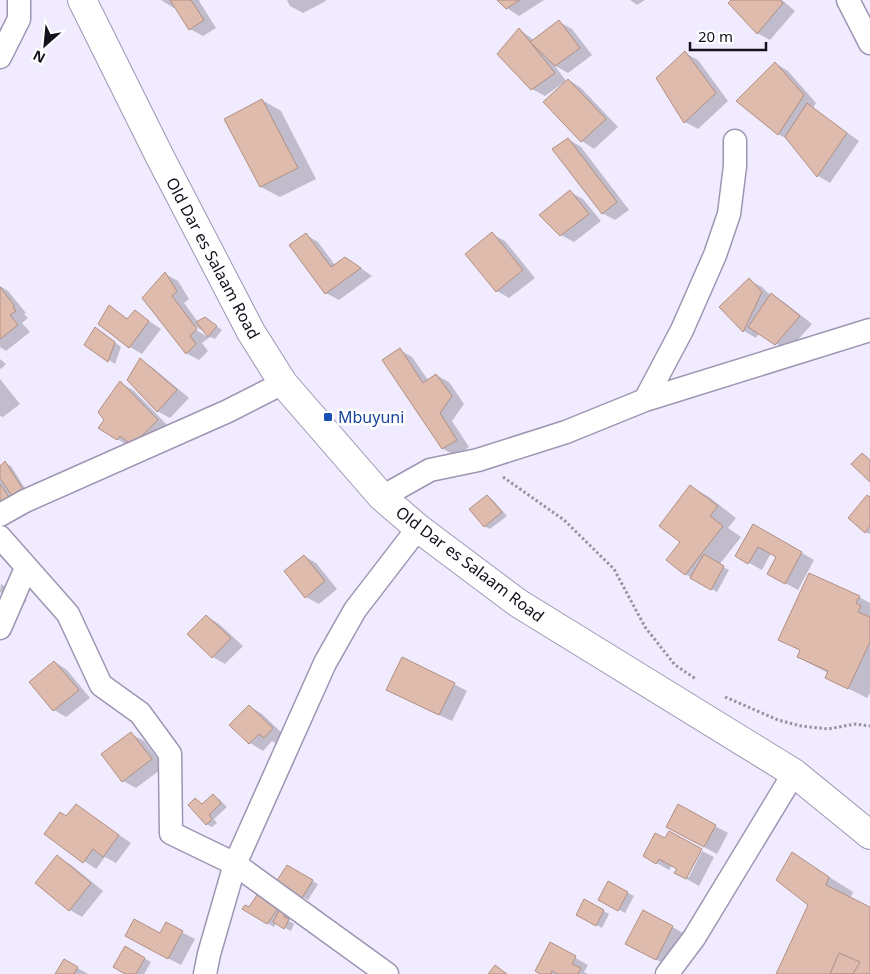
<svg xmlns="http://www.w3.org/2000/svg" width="870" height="974" font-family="'Noto Sans',sans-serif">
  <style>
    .shadow { fill: #0003; fill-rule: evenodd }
    .building { fill: #debbad; stroke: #b18f82 }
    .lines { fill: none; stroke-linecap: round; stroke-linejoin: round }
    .minor-casing { stroke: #9e95b3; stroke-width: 25 }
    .tertiary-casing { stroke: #9e95b3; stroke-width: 30 }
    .path { stroke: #9893a4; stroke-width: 3; stroke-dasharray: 2.5 2.5; stroke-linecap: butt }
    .minor { stroke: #fff; stroke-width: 22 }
    .tertiary { stroke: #fff; stroke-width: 28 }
    .transit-dot { fill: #1a4fb4; stroke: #fff; stroke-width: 2 }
    .labels { text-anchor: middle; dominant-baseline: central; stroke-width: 5; stroke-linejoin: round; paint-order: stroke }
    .street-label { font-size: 16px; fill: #14101c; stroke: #fff }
    .transit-label { font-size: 16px; fill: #164399; stroke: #fff; text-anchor: start }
  </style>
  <rect width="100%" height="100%" fill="#f1ebff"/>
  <path class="shadow" d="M 161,0 L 200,0 L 199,1 L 216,28 L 203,36 L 190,29 L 176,7 L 174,8 Z
    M 287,0 L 326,0 L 326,1 L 303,13 L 290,6 Z
    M 499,0 L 544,0 L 519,16 L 507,8 Z
    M 630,0 L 645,0 L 637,5 Z
    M 733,0 L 782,0 L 795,11 L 770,40 L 757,33 Z
    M 559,22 L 572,29 L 592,55 L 568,73 L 554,65 L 567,82 L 569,80 L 581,88 L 618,127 L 594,149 L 582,141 L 563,83 L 545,96 L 532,89 L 520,30 L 534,40 Z
    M 685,53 L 698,60 L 728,101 L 698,129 L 685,122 L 658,78 Z
    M 775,63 L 788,71 L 816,103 L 813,108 L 859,141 L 830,183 L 818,176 L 789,140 L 778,134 Z
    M 262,100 L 281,111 L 316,179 L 280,197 L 261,187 Z
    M 568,139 L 581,147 L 629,210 L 615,220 L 602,213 Z
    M 570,192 L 583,199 L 601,221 L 574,242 L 561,235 Z
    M 492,234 L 505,241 L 535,278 L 509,298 L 497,291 Z
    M 306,235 L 318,242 L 335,265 L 358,266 L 372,276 L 339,300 L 326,293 Z
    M 165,274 L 178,281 L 189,299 L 184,303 L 198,322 L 205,318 L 222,330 L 215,339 L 210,337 L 202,343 L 208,351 L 199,360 L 186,353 ZM 193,325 L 208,334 L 208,337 L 191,327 Z
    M 749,280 L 762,287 L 771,296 L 772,295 L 784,302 L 812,324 L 788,351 L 759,333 L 756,338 L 744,331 L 721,307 Z
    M 0,286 L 8,291 L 26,313 L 24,314 L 28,318 L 22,323 L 30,332 L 6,351 L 0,347 Z
    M 110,307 L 128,319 L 135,312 L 161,329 L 142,354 L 130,347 Z
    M 102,332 L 121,347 L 115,364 L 85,344 Z
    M 400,350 L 412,357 L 428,380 L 436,375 L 449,382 L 464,404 L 452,421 L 469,447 L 456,456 L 443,449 L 384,360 Z
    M 0,359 L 6,364 L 1,369 L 0,368 Z
    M 140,360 L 152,367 L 189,398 L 170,418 L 157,411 Z
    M 0,379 L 20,404 L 3,417 L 0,416 Z
    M 120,383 L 133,390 L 170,428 L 130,447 L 100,428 L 106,420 Z
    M 5,463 L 11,466 L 29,495 L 19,499 L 9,493 L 18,507 L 0,504 L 0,479 L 4,482 L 0,475 L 0,468 Z
    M 690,486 L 709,497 L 736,518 L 728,528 L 741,537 L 719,565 L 729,570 L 717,592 L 685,574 L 681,542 Z
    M 487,496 L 493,500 L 507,516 L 490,529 L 484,526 Z
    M 870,498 L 870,534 L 865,532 Z
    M 754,526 L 814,560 L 798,590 L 781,581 L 778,557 L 771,553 L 762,570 L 737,556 Z
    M 304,556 L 316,563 L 337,589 L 319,604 L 306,597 Z
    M 1,584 L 27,600 L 21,608 L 0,592 Z
    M 859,597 L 870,603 L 870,693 L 867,698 L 826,677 L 828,673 L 798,657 L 801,651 L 780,640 Z
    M 206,616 L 219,624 L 243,646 L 225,664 L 213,657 Z
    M 55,662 L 67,670 L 90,698 L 66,717 L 54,710 Z
    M 454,684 L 467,691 L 452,721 L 401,697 Z
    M 249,706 L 262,714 L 285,736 L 277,744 L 272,741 L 263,751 L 250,743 L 231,725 Z
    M 131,734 L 144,741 L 164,767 L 136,788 L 123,781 Z
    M 213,795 L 219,799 L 227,807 L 214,819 L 217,823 L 212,827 L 206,824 L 196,799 L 203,805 Z
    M 76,806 L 131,843 L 116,863 L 105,857 L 96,869 L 84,861 L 67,817 Z
    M 715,826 L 728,833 L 717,854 L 704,847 L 706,845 L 704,843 Z
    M 655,835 L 686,877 L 689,877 L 702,851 L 714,857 L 699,886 L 676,873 L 678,869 L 672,865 L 669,870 L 644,856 Z
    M 793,854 L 853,892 L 850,899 L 870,909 L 870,974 L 777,974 L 810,905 Z
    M 57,857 L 70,864 L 103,891 L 82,917 L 70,910 Z
    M 287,866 L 318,884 L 308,900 L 278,882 Z
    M 609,883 L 634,896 L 625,913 L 600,899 Z
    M 257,896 L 292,915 L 289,921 L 294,924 L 291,931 L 276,923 L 274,927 L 244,909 L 250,909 Z
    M 585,901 L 609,914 L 602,928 L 578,915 Z
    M 643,911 L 685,934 L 669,966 L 639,951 Z
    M 166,924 L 195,939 L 181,965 L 139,943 L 161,935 Z
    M 551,944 L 588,965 L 584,972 L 588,974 L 542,974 Z
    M 126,948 L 151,962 L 144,974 L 128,974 Z
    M 64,960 L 88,974 L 57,974 Z"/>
  <path class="building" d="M 170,0 L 191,0 L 204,20 L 189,30 Z
    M 497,0 L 520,0 L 506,9 Z
    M 731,0 L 780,0 L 783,3 L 757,34 L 728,3 Z
    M 559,20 L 580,48 L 555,66 L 530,42 Z
    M 519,28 L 555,73 L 531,90 L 497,54 Z
    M 685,51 L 716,93 L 684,123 L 656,78 Z
    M 775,62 L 804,95 L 778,135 L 736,101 Z
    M 568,79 L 606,119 L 581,142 L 543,102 Z
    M 262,99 L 298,168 L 260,187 L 224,119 Z
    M 807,103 L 847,133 L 817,177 L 785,137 Z
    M 568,138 L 617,202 L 602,214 L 552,149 Z
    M 570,190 L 589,214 L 560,236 L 539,215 Z
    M 492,232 L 523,270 L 496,292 L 465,254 Z
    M 306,233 L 331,267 L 345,257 L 361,268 L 325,294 L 289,245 Z
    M 165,272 L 177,291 L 172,296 L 197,329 L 190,336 L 196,344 L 186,354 L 142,298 Z
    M 749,278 L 762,292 L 743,332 L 719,307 Z
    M 0,287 L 14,305 L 13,307 L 16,311 L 10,315 L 18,325 L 0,339 Z
    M 771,293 L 800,316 L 775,345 L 748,327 Z
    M 109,305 L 127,319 L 135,310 L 149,321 L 129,348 L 98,324 Z
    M 205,317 L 217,326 L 208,337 L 196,322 Z
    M 95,327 L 115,342 L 108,362 L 84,345 Z
    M 400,348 L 423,383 L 436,374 L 452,396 L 440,413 L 457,440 L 442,449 L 382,360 Z
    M 140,358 L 177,390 L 157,412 L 127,380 Z
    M 120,381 L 158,420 L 132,445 L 120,436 L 117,440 L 98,428 L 104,420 L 98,412 Z
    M 862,453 L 870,460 L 870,482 L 851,464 Z
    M 5,461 L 24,491 L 12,496 L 0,478 L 0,466 Z
    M 0,484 L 13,503 L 0,506 Z
    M 690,485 L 718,506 L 710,516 L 723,526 L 685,575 L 666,560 L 680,542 L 659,526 Z
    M 487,495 L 502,512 L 484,527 L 469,509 Z
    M 867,495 L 870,497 L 870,526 L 865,533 L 848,518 Z
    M 753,524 L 802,552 L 785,584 L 767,574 L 776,557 L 758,547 L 748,564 L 735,556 Z
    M 704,554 L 724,566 L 711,590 L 690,578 Z
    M 304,555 L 325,581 L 305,598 L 284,571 Z
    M 809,573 L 860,596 L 856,603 L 861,606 L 858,612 L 870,617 L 870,642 L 848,689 L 825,678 L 828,671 L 797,657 L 800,650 L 778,640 Z
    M 206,615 L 231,638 L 212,658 L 187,634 Z
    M 402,657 L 455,683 L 439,715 L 386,690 Z
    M 54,661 L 79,690 L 53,711 L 29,682 Z
    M 249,705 L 273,728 L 264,738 L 259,734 L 249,744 L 229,725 Z
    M 131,732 L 152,759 L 122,782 L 101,754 Z
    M 213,794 L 221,803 L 209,815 L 212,819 L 206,825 L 188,805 L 195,798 L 202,804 Z
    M 76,804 L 119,835 L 103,857 L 93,849 L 83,863 L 44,834 L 60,812 L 66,816 Z
    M 678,804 L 716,825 L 704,847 L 666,827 Z
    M 669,831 L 702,849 L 686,879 L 674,873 L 677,869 L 659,859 L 656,864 L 643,856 L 655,833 L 665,838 Z
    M 792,852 L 829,877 L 826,885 L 870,907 L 870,974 L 776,974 L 808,905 L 776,880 Z
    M 57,855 L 91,883 L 69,911 L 35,883 Z
    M 287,865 L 313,880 L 302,898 L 276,882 Z
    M 608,881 L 628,892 L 618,911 L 598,900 Z
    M 257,895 L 279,907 L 267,924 L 242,909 L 245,905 L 249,907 Z
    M 584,899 L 604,910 L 596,926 L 576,915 Z
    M 281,907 L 287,910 L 284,917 L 289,919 L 284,929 L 273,922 Z
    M 643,910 L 673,926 L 656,960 L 625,944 Z
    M 134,919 L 160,933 L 166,922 L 183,931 L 168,959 L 125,936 Z
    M 550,942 L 576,956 L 572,964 L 581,968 L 578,974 L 558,974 L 552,971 L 551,974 L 540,974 L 535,971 Z
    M 125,946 L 145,958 L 136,974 L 125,974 L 113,967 Z
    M 839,953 L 860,962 L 853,974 L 830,974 Z
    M 64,959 L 78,967 L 74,974 L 55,974 Z
    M 495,965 L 507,974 L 488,974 Z"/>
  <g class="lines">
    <g class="minor-casing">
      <path id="minor" d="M 848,0 L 870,43
        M 0,57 L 19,19 L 19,0
        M 645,400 L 682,330 L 715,255 L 729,214 L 735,166 L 735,141
        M 382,497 L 430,470 L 478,460 L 566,432 L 645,400 L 870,330
        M 0,515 L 25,501 L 228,411 L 283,383
        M 0,537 L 68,614 L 101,685 L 140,713 L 170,754 L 171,833 L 235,864 L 387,974
        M 0,628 L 26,568
        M 205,974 L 209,954 L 235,864 L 325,663 L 355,610 L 418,528
        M 667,974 L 694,938 L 794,773"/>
    </g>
    <g class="tertiary-casing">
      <path id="tertiary" d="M 82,0 L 159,155 L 251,332 L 283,383 L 382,497 L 418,528 L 518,603 L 794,773 L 870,835"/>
    </g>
    <path class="path" d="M 503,477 L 564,520 L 614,569 L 645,627 L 675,665 L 696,679
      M 725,697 L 778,720 L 801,726 L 828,729 L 855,724 L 870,726"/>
    <use href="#minor" class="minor"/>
    <use href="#tertiary" class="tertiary"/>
  </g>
  <rect class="transit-dot" x="323" y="412" width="10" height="10" rx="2.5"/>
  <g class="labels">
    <g class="street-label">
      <text transform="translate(213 258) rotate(62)">Old Dar es Salaam Road</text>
      <text transform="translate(470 564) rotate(37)">Old Dar es Salaam Road</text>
    </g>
    <g class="transit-label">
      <text x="338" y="417">Mbuyuni</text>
    </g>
  </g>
  <g transform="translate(45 45) rotate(207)" stroke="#ffffff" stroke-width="4" paint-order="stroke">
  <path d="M0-4L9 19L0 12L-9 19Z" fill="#14101c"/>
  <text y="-8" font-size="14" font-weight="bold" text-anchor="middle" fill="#14101c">N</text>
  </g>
  <path d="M690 42v8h76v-8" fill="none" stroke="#14101c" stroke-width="2.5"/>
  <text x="698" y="42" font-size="15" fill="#14101c" stroke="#ffffff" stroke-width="4" paint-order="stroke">20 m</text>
</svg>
